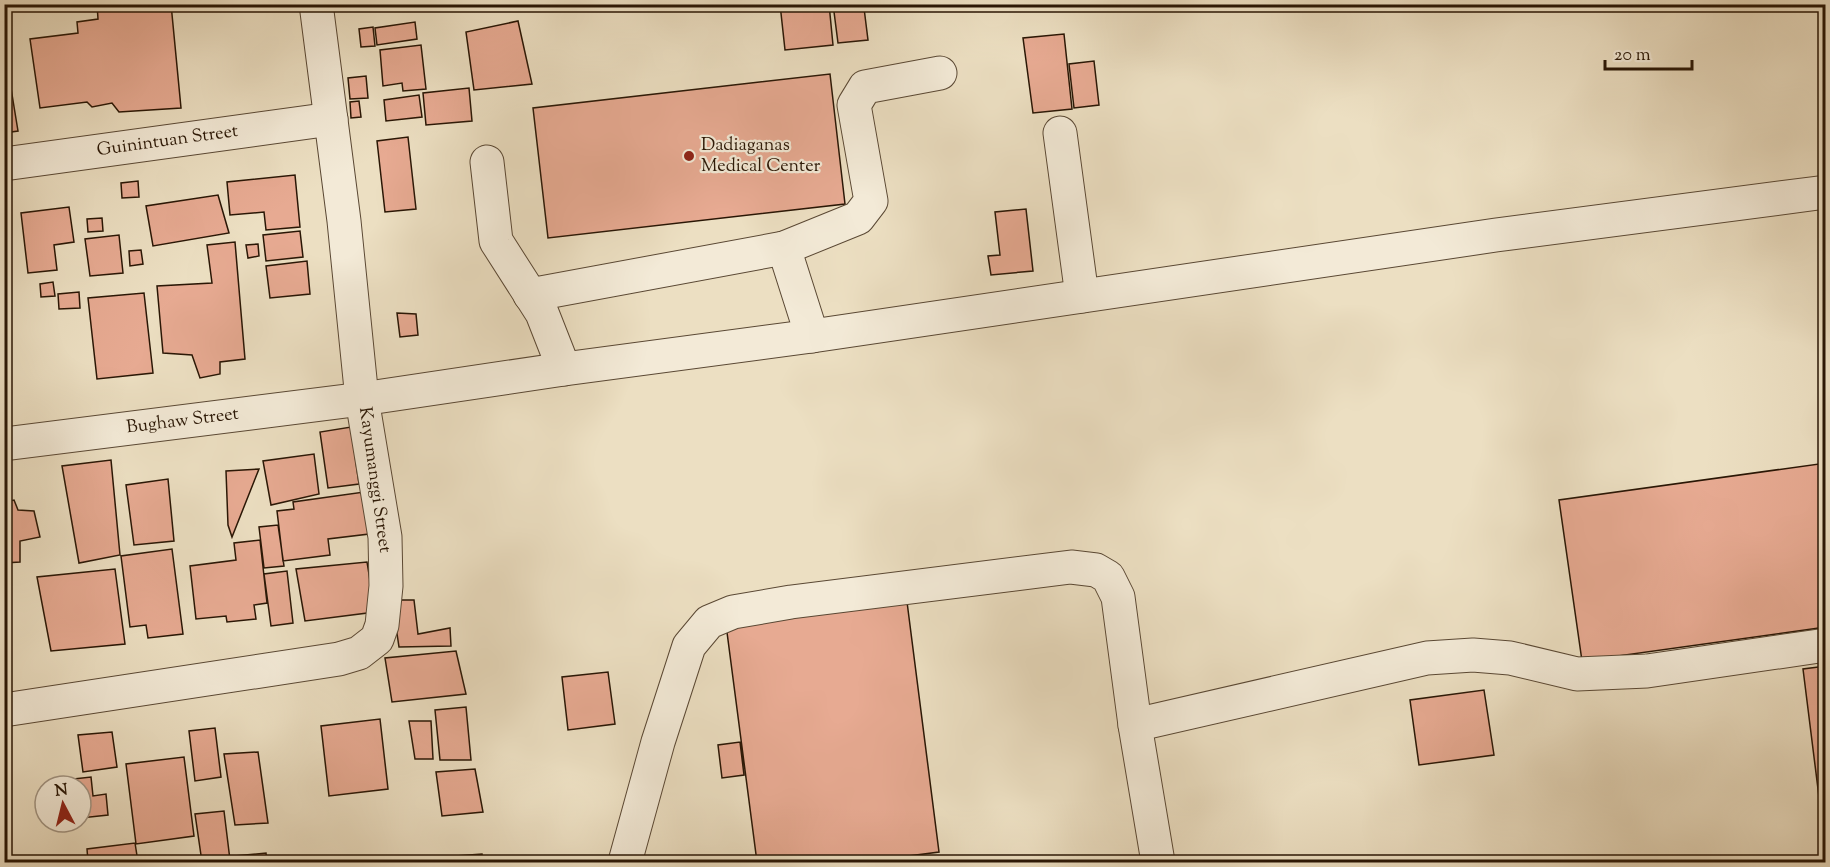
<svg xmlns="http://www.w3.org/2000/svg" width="1830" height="867" font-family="'Sorts Mill Goudy',serif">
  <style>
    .building { fill: #e7aa92; stroke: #291605; stroke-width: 1.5 }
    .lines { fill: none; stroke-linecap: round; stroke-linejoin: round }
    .minor-casing { stroke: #5a4834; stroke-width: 35 }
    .minor { stroke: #f3ead7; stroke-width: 33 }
    .poi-dot { fill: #8f2418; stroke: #f3ead7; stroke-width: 2 }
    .labels { text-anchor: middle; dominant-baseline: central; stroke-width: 4.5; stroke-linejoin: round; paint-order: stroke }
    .street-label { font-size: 18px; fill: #291605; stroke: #f3ead7 }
    .poi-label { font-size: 18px; fill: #291605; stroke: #f3ead7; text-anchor: start }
  </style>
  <rect width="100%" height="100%" fill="#ecdfc2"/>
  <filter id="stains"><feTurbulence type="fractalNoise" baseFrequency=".00333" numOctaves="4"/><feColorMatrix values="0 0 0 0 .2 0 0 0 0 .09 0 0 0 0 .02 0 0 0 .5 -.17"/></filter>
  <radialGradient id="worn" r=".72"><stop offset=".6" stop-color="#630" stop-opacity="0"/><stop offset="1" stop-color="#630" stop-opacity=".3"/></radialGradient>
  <path class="building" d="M 97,4 L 171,4 L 181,108 L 119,112 L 112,103 L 92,107 L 87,102 L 40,108 L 30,39 L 78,33 L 77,22 L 98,19 Z
    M 780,4 L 829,4 L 833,45 L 785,50 Z
    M 833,4 L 876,4 L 877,6 L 864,8 L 868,40 L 838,43 Z
    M 518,21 L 532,84 L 474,90 L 466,32 Z
    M 415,22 L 417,39 L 377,45 L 375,28 Z
    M 373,27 L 375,46 L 361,47 L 359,29 Z
    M 1064,34 L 1072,109 L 1033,113 L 1023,38 Z
    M 421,45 L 426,89 L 403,91 L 402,83 L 383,86 L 380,50 Z
    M 1094,61 L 1099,105 L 1074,108 L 1069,64 Z
    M 8,70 L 18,131 L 4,133 L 4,71 Z
    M 830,74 L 845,204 L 548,238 L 533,108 Z
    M 366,76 L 368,98 L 350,99 L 348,78 Z
    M 469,88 L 472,121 L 426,125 L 423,93 Z
    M 419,95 L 422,117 L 386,121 L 384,100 Z
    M 359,101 L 361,117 L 351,118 L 350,102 Z
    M 408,137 L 416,209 L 385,212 L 377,141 Z
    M 295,175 L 300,227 L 266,230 L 264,212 L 230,215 L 227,182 Z
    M 138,181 L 139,197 L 122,198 L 121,183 Z
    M 218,195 L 229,233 L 153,246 L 146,206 Z
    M 69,207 L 74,242 L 54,245 L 57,270 L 28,273 L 21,213 Z
    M 1026,209 L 1033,271 L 991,275 L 988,256 L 1000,255 L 995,212 Z
    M 102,218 L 103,231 L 88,232 L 87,219 Z
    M 300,231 L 303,257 L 266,261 L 263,235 Z
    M 119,235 L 123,273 L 90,276 L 85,239 Z
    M 235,242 L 245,359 L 220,362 L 220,374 L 200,378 L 192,355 L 163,353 L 157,286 L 212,283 L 207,245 Z
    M 258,244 L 259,256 L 248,258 L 246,245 Z
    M 141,250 L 143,264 L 130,266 L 129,251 Z
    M 4,260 L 10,305 L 4,306 Z
    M 307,261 L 310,294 L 270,298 L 266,266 Z
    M 53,282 L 55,296 L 41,297 L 40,284 Z
    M 79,292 L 80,308 L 59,309 L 58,294 Z
    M 144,293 L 153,373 L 97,379 L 88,298 Z
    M 397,313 L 416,314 L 418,335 L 400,337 Z
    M 9,327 L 11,355 L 4,356 L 4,328 Z
    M 351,427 L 359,484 L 328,488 L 320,432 Z
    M 314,454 L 319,494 L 271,505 L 263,461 Z
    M 111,460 L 120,555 L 79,563 L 62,466 Z
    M 1826,463 L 1826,627 L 1582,661 L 1559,500 Z
    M 259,469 L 232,537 L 228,525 L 226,471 Z
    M 168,479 L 174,541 L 134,545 L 126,485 Z
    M 364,492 L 369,534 L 328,539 L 330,555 L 283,561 L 277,511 L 294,509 L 293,502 Z
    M 14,500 L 18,510 L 34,511 L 40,537 L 20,541 L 20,562 L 4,563 L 4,502 Z
    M 278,525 L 284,566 L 264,568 L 259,527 Z
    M 260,540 L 267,603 L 254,605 L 256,619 L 227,622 L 226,616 L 196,619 L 190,566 L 236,560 L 234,543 Z
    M 172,549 L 183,634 L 148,638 L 146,625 L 130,627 L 121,556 Z
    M 367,562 L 375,612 L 305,621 L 296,569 Z
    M 115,569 L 125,644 L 51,651 L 37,577 Z
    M 287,571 L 293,623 L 271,626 L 264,574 Z
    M 906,594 L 939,852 L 862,862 L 757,862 L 725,617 Z
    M 392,600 L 414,600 L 418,634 L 450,628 L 451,646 L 399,647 Z
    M 456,651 L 466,694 L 392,702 L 385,658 Z
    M 1826,666 L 1826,845 L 1825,845 L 1803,669 Z
    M 608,672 L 615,724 L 568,730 L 562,677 Z
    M 1484,690 L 1494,755 L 1419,765 L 1410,700 Z
    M 466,707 L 471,760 L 440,760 L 435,710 Z
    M 380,719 L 388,789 L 329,796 L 321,726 Z
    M 409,721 L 431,721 L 433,759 L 415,759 Z
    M 215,728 L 221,777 L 195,781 L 189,731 Z
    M 112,732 L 117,767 L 83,772 L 78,735 Z
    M 740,742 L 744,775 L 722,778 L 718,745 Z
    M 258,752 L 268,823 L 235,825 L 224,754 Z
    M 184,757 L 194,836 L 136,844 L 126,764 Z
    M 475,769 L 483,812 L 442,816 L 436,772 Z
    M 91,777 L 93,796 L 106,794 L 108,815 L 81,818 L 81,786 L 57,786 L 56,781 Z
    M 224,811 L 230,860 L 202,862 L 195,814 Z
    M 135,843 L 138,862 L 88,862 L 87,849 Z
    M 266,853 L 267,862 L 236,862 L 235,856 Z
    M 482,854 L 483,862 L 443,862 L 442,857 Z"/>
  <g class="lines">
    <g class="minor-casing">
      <g id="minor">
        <path d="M 1060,133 L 1082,296"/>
        <path d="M 487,162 L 496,241 L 542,313 L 564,369"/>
        <path id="s1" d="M 4,164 L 331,119"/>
        <path d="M 784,248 L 812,336"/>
        <path d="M 530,295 L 784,248 L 858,218 L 871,201 L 854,105 L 865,87 L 940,73"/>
        <path id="s2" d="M 4,444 L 362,399 L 564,369 L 812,336 L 1496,235 L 1826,192"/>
        <path d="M 4,710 L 339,659 L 359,653 L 377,639 L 382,625 L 386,586 L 385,537 L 362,399 L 344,221 L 316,4"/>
        <path d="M 1135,725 L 1427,658 L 1473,655 L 1510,658 L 1577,674 L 1647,671 L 1826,645"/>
        <path d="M 625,862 L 658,742 L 689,646 L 709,622 L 733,612 L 791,602 L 1071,567 L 1096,570 L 1108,577 L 1118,597 L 1135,725 L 1158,862"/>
      </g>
    </g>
    <use href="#minor" class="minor"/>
  </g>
  <circle class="poi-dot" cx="689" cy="156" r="6"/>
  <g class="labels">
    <g class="street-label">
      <text stroke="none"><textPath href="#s1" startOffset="165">Guinintuan Street</textPath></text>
      <text stroke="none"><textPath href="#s2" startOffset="180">Bughaw Street</textPath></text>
      <text transform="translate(374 480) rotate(82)">Kayumanggi Street</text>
    </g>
    <g class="poi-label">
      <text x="701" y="146">Dadiaganas<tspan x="701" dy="21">Medical Center</tspan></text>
    </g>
  </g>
  <rect width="1830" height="867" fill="none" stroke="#ecdfc2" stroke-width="24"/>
  <rect x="6" y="6" width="1818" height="855" fill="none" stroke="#291605" stroke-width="3"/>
  <rect x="12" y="12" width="1806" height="843" fill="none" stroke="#291605" stroke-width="1.5"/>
  <g transform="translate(63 804) rotate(353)"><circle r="28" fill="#f3ead7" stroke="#a29583" stroke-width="1.5"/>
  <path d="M0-4.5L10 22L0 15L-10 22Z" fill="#8f2418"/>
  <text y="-9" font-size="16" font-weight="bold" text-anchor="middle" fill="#291605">N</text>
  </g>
  <path d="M1605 60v9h87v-9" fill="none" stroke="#291605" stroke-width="3"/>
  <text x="1614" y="60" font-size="18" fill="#291605" stroke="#f3ead7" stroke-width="4.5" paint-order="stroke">20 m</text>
  <rect width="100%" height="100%" filter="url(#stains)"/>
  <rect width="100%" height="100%" fill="url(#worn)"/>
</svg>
